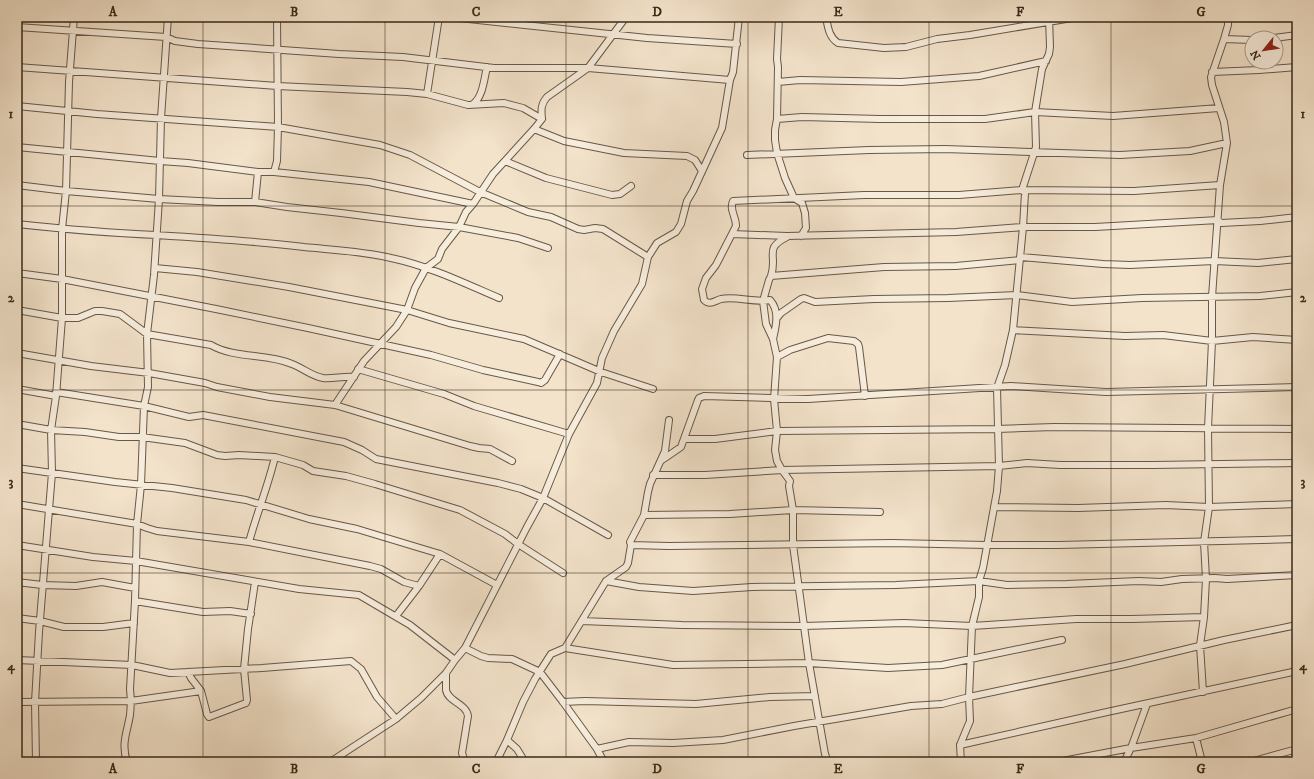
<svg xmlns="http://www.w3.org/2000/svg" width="1314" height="779" font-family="'IM FELL DW Pica',serif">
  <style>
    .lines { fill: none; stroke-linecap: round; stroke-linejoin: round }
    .minor-casing { stroke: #685846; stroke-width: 8 }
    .minor { stroke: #f7eddd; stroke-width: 6 }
    .grid { fill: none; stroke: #39291a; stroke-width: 1; stroke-opacity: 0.55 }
    .neatline { fill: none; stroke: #39291a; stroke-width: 1.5 }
    .grid-label { font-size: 13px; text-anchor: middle; font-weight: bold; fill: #39291a }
  </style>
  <rect width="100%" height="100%" fill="#f3e3cb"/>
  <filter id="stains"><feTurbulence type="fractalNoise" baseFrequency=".005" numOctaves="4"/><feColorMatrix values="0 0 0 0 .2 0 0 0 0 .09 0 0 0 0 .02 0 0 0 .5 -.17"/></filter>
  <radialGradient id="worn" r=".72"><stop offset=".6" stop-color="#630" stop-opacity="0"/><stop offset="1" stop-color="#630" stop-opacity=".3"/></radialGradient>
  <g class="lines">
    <g class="minor-casing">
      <path id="minor" d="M 450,17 L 647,38 L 737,44
        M 777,17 L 793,17
        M 779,17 L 777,59 L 778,67 L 777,119 L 775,130 L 775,140 L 777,153 L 785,178 L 794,198 L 802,203 L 805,213 L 806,228 L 801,236
        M 826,17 C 828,28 829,37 838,43 L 884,48 L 906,47 L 937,39 L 970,35 L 1078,17
        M 17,27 L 166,37 L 175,41 L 198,44 L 339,54 L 403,57 L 494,68 L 588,68 L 730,80
        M 1274,38 L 1297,35
        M 1224,39 L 1252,40
        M 17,67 L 277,86 L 407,92 L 427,94 L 468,105 L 504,103 L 523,108 L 542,119
        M 1212,72 L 1259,70 L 1297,67
        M 778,82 L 800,80 L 901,82 L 979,76 L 1046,61
        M 427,94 L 439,17
        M 473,104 C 483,97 484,79 487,67
        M 17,106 L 97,114 L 278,127 L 380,145 L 410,155 L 480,192 L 528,212 L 551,217 L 578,229 L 584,230 L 595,228 L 603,229 L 648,257
        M 777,119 L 802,117 L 880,119 L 985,119 L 1035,112 L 1113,116 L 1219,108
        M 534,129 L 564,141 L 624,153 L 687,156 L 695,160 L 702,171
        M 17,147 L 160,161 L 188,163 L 258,172 L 274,172 L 369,182 L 473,204
        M 747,155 L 869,150 L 945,149 L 1120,155 L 1190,151 L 1227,143
        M 505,161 L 546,178 L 612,195 L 620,194 L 631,186
        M 274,172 L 277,161 L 278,127 L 277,17
        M 17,185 L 66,191 L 159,199 L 218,202 L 255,202 L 287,207 L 341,213 L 419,223 L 459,227 L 518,238 L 548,248
        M 255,202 L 258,172
        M 17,224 C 63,229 110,233 156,235 C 206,238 255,241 304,247 C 334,250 362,251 391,258 C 429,266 464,283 499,298
        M 732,234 L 787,236 L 956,232 L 1023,227 L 1095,227 L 1218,220 L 1221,223 L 1260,221 L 1297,217
        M 1021,257 L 1103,264 L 1130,265 L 1214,261 L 1258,263 L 1297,259
        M 1020,260 L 956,266 L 884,267 L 771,276 L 769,280 L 763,301 L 766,324 L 773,339 L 777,357 L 774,399 L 777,431 L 775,450 L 777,461 L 782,470 L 999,466 L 1027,463 L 1060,465 L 1153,465 L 1297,463
        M 155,268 L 197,272 L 289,287 L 407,310 L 449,323 L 524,339 L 601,372 L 653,389
        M 17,273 L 62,279 L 216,309 L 308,328 L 431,355 L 483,370 L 538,382 L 541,383 L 545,380 L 560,354
        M 771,276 C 778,255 763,249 787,237
        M 17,310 L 62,318 L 78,318 L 95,311 L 102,311 L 120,314 L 147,334 L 211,345 C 235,359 267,353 292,364 C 303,368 311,376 323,378 C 333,379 343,376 354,377
        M 777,318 L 781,313 L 801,299 L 804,298 L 815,302 L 874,299 L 948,298 L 1017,295 L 1072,302 L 1142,298 L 1260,296 L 1297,292
        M 1013,330 L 1125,336 L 1163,335 L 1212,341 L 1253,337 L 1297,340
        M 773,339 C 776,326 780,311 770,300 C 754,303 737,296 721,299 C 714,301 710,306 704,300 L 702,289 L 706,278 L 716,265 L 736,226 C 736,216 729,210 733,201 L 864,195 L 959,195 L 1022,190 L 1134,191 L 1220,185
        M 17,353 L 91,366 L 149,373 L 205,383 L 217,387 L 270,397 L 335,405 L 470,446 L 479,448 L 490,449 L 512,461
        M 777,357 L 790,350 L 828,338 L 854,341 L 858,344 L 859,347 L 865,396
        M 358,369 L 444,394 L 474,406 L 569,434
        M 17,389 L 56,396
        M 56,392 L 144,406 L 189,417 L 203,415 L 344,442 L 362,450 L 376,459 L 498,483 L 521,489 L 543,498 L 608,535
        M 335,405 L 364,361 L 396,327 L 407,310 L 415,288 L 426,268 L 438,259 L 442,249 L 459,227 L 466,212 L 473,204 L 493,174 L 534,129 L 542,119 C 541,109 541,104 547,97 L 588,68 L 626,17
        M 17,424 L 51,430 L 85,432 L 119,437 L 142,437 L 185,443 L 217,455 L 225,456 L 239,455 L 275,457 L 303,465 L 313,471 L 346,476 L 375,484 L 460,510 L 505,534 L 518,544 L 563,573
        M 685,439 L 715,439 L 777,431 L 997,429 L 1054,427 L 1297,429
        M 662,460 L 681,447 L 698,400 L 699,398 L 704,396 L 808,399 L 1011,386 L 1106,392 L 1297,387
        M 17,468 L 115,482 L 172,488 L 246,500 L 309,519 L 357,529 L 440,554 L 497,585
        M 653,475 L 705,475 L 782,470 L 790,481 L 789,486 L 793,510 L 793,545 L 809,663 L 825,754 L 828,762
        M 17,504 L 137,524 L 147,528 L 157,531 L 249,542 L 370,566 L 381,569 L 404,582 L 419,586
        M 994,507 L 1078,508 L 1166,505 L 1209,507 L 1297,504
        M 644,515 L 730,514 L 793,510 L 880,512
        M 249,542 C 257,513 268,486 275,457
        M 17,545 L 93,557 L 136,561 L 299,589 L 359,595 L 410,625 L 455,660
        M 631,545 L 669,546 L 892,543 L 986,545 L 1059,545 L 1297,539
        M 606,581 L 639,587 L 693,591 L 752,587 L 896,585 L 979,581 L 1007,585 L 1067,584 L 1139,581 L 1161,582 L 1182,579 L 1215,578 L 1227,579 L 1297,575
        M 17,582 L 42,585 L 76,586 L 102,582 L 135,588
        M 135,601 L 203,612 L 230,611 L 251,614
        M 396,616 L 419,586 L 440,554
        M 17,618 L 40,621 L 64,627 L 103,627 L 134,623
        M 582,621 L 682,625 L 804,626 L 904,623 L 972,626 L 1076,619 L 1132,619 L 1204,617
        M 465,648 L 481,656 L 488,658 L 512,659 L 540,672 L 563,702 L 597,749 L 604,762
        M 565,648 L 673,665 L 809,663 L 888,668 L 942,665 L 1062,640
        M 17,660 L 132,665 L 170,673 L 262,668 L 351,661 L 361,669 L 377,697 L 396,719
        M 188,672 L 191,678 L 201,691 L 207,714 L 209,717 L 246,703 L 247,700 L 244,669 L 248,629 L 255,582
        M 446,673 C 446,679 446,685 446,690 C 448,702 466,703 468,716 L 462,753 L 465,762
        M 1203,692 L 1200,645 L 1204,617 L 1206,579 L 1204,542 L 1209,507 L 1208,428 L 1212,341 L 1212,297 L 1220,185 L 1227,143 L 1224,122 L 1212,85 L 1211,77 L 1224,39 L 1228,25 L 1228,17
        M 17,702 L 131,701 L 201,691
        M 563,702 L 585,701 L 696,704 L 770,697 L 815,696
        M 1196,738 L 1202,762
        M 507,740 L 517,749 L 525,762
        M 960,745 L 1107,712 L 1297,671
        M 597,749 L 629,742 L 673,743 L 723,740 L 794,726 L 911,706 L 942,704 L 969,697 L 1125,664 L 1224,640 L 1297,625
        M 36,762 L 35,702 L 39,632 L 52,473 L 51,430 L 56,396 L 62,318 L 62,229 L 66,191 L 69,82 L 74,17
        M 127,762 C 121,743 127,733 130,715 C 131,706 131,698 130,689 L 135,601 L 137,524 L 141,485 L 144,406 L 148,387 L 147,334 L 154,275 L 159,199 L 161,118 L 168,17
        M 330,762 L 396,719 L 421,698 L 446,673 L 455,660 L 465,648 L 527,527 L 543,498 L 569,434 L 597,383 L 602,358 L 614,331 L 642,284 L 648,257 L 657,243 L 676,232 L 681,224 L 687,201 L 693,191 L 722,128 L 730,80 L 733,72 L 739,17
        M 496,762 L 507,740 L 523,702 L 535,679 L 551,654 L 565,648 L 606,581 L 626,567 L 628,563 L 631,545 L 630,542 L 644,515 L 648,492 L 650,484 L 665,451 L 669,420
        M 961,762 L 960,745 L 970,721 L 969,697 L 972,626 L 979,597 L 979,581 L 983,568 L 997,491 L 999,466 L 997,388 L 1005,365 L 1013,330 L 1023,227 L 1025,193 L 1022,190 L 1036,147 L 1035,112 L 1042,69 L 1049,54 L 1050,47 L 1049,17
        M 1057,762 L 1131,748 L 1196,738 L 1297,709
        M 1124,762 L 1131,748 L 1147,704
        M 1250,762 L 1297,749"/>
    </g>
    <use href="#minor" class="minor"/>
  </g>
  <path class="grid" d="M 203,17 L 203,762M 385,17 L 385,762M 566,17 L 566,762M 748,17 L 748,762M 929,17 L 929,762M 1111,17 L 1111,762M 17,206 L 1297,206M 17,390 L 1297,390M 17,573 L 1297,573"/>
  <rect width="1314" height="779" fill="none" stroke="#f3e3cb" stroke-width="44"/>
  <g transform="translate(1264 50) rotate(240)"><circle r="19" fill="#f7eddd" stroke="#ab9f8f"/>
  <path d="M0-3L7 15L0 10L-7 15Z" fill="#8f2418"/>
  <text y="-6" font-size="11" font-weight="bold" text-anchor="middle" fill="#39291a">N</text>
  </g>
  <rect x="22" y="22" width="1270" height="735" class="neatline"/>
  <g class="grid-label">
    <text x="113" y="16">A</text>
    <text x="294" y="16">B</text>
    <text x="476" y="16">C</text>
    <text x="657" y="16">D</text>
    <text x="838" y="16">E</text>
    <text x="1020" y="16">F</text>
    <text x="1201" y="16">G</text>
    <text x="11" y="118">1</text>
    <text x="1303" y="118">1</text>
    <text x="11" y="302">2</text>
    <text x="1303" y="302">2</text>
    <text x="11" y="486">3</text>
    <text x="1303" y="486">3</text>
    <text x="11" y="670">4</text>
    <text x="1303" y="670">4</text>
    <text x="113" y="773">A</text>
    <text x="294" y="773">B</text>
    <text x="476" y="773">C</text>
    <text x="657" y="773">D</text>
    <text x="838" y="773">E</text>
    <text x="1020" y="773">F</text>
    <text x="1201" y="773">G</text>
  </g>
  <rect width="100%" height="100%" filter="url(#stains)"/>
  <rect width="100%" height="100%" fill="url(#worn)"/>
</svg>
